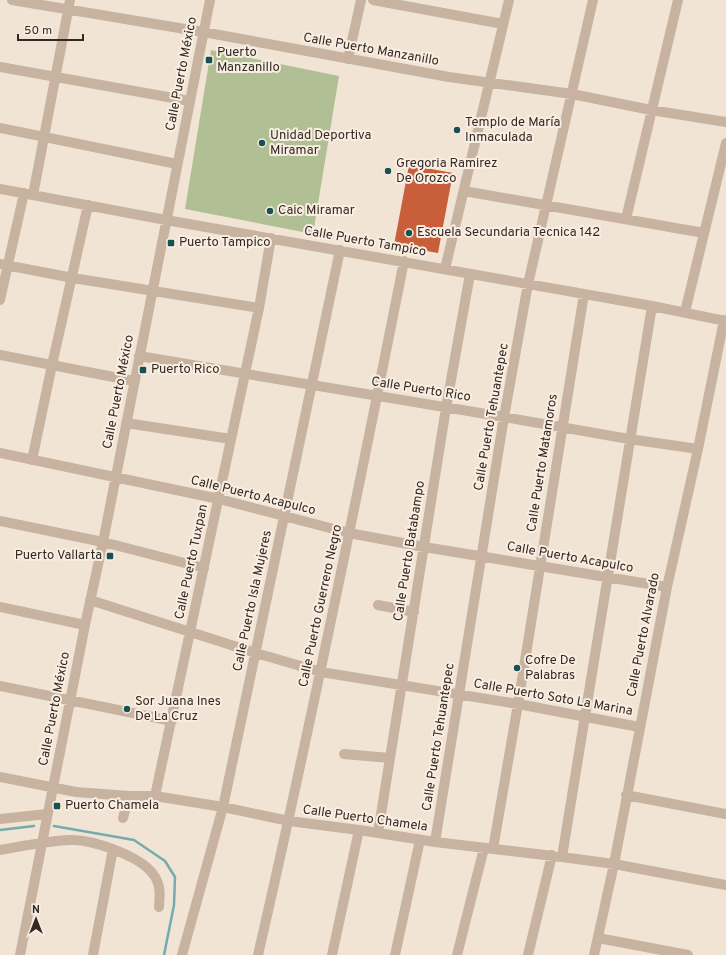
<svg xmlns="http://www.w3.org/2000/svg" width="726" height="955" font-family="Overpass,sans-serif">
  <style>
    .green { fill: #b1bf95 }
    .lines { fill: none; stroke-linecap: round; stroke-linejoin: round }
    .stream { stroke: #74acae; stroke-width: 2.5 }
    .building { fill: #c95e3b }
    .minor { stroke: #c8b3a1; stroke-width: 10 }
    .poi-dot { fill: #195054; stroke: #f9eee1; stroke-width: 1.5 }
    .labels { text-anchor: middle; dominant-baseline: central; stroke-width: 4; stroke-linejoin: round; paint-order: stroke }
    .street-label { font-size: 13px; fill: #332924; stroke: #f9eee1 }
    .poi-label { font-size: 13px; fill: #332924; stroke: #f9eee1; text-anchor: start }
  </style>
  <rect width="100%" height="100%" fill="#f1e4d5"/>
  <path class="green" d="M 211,50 L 339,76 L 313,234 L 185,209 Z"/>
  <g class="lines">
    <path class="stream" d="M 54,826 L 134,840 L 165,861 L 175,877 L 174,905 L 164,955
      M 0,830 L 34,826"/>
  </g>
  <path class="building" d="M 409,165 L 453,173 L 438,253 L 394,245 Z"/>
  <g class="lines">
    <path class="minor" d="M 12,0 L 203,32 L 449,77 L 572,94 L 651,110 L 726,122
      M 373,0 L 503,24
      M 348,59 L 361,0
      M 0,67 L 190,101
      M 0,128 L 177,164
      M 0,189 L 166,220 L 652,306 L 726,321
      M 464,191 L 704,233
      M 33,195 L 70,0
      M 626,219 L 678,0
      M 0,264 L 73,278 L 259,308
      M 445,269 L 509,0
      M 0,300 L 24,193
      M 685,312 L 726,143
      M 0,355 L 134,381
      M 139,356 L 504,417 L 629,439 L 698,449
      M 126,423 L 231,439
      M 0,453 L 219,499 L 349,533 L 424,547 L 667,587
      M 32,460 L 52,365 L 88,205
      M 0,521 L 103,542 L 204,568
      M 90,600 L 256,653 L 321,672 L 518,704 L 639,727
      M 378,605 L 414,612
      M 0,607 L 85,625
      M 0,686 L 172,721
      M 344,754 L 390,758
      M 0,777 L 76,792 L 129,796 L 155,796 L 223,807 L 289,821 L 359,830 L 435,842 L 562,857 L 614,864 L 726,885
      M 626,795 L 726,814
      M 155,796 L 259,308 L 271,238
      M 123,818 L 129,796
      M 0,819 L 47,814
      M 378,833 L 446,408 L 470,274
      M 435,842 L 504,417 L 528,284 L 593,0
      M 493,849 L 518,704 L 584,294
      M 0,850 C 23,846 46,841 70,840 C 92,839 140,856 153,874 C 161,884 160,895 159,907
      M 562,857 L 652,306
      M 598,938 L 688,955
      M 20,955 L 85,625 L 103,542 L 210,0
      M 93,955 L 113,849
      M 182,955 L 223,807 L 340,250
      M 258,955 C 311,725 358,493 404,261
      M 332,955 L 359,830
      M 395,955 L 420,840
      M 457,955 L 484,848
      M 528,955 L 552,855
      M 594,955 L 614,864 L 667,587 L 698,449 L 724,320"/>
  </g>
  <g class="poi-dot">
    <rect x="205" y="56" width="8" height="8" rx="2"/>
    <circle cx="457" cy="130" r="4"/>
    <circle cx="262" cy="143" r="4"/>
    <circle cx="388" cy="171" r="4"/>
    <circle cx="270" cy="211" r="4"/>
    <circle cx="409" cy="233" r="4"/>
    <rect x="167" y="239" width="8" height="8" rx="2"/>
    <rect x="139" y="366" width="8" height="8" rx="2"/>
    <rect x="106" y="552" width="8" height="8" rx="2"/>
    <circle cx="517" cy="668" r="4"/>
    <circle cx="127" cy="709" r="4"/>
    <rect x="53" y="802" width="8" height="8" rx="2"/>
  </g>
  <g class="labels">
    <g class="street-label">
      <text transform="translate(371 50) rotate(10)">Calle Puerto Manzanillo</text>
      <text transform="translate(182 74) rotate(-79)">Calle Puerto México</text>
      <text transform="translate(365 242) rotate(10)">Calle Puerto Tampico</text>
      <text transform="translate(421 390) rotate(9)">Calle Puerto Rico</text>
      <text transform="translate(119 392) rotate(-79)">Calle Puerto México</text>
      <text transform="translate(492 417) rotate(-80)">Calle Puerto Tehuantepec</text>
      <text transform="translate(543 463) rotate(-81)">Calle Puerto Matamoros</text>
      <text transform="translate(253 496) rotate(14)">Calle Puerto Acapulco</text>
      <text transform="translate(410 551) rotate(-81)">Calle Puerto Batabampo</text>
      <text transform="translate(570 558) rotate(10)">Calle Puerto Acapulco</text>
      <text transform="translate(192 562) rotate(-78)">Calle Puerto Tuxpan</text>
      <text transform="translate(253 601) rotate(-78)">Calle Puerto Isla Mujeres</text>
      <text transform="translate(321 606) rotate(-78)">Calle Puerto Guerrero Negro</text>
      <text transform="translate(644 635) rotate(-79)">Calle Puerto Alvarado</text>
      <text transform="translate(553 698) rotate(10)">Calle Puerto Soto La Marina</text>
      <text transform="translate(55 709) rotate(-79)">Calle Puerto México</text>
      <text transform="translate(439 737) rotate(-81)">Calle Puerto Tehuantepec</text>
      <text transform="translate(365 819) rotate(8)">Calle Puerto Chamela</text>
    </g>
    <g class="poi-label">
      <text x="217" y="53">Puerto<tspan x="217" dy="15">Manzanillo</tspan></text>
      <text x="465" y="123">Templo de María<tspan x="465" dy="15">Inmaculada</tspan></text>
      <text x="270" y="136">Unidad Deportiva<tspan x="270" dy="15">Miramar</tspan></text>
      <text x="396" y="164">Gregoria Ramirez<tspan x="396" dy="15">De Orozco</tspan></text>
      <text x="278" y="211">Caic Miramar</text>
      <text x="417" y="233">Escuela Secundaria Tecnica 142</text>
      <text x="179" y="243">Puerto Tampico</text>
      <text x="151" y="370">Puerto Rico</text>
      <text x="102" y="556" text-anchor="end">Puerto Vallarta</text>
      <text x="525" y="661">Cofre De<tspan x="525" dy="15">Palabras</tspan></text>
      <text x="135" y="702">Sor Juana Ines<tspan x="135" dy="15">De La Cruz</tspan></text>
      <text x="65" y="806">Puerto Chamela</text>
    </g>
  </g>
  <g transform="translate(36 919)" stroke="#f9eee1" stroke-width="3" paint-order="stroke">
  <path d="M0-3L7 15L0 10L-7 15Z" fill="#332924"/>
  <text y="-6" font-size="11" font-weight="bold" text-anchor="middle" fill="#332924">N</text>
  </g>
  <path d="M18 34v6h65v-6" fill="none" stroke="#332924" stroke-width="2"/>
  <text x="24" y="34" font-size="12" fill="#332924" stroke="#f9eee1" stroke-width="3" paint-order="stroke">50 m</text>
</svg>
